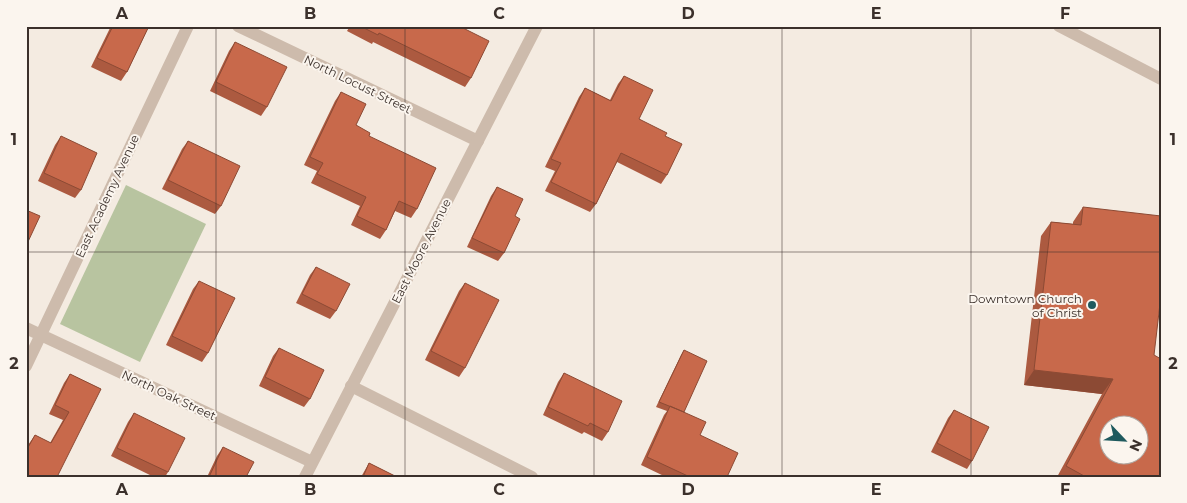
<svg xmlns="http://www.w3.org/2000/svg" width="1187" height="503" font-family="Montserrat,sans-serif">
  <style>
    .green { fill: #b8c4a0 }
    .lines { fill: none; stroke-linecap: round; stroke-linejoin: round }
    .minor { stroke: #cdbbac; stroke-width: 12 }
    .tertiary { stroke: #cdbbac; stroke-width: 12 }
    .wall { fill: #ac5a40 }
    .shaded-wall { fill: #8c4a34 }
    .building { fill: #c8694b; stroke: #8c4a34; fill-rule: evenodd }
    .grid { fill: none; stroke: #3b302b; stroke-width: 1; stroke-opacity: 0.55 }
    .poi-dot { fill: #1f5a5e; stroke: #fbf5ee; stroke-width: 2 }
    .labels { text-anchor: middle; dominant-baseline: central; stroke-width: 4; stroke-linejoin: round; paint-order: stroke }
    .street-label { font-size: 12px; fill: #3b302b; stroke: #fbf5ee }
    .poi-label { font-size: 12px; fill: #3b302b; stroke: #fbf5ee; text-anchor: end }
    .neatline { fill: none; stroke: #3b302b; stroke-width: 2 }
    .grid-label { font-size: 16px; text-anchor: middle; font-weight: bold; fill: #3b302b }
  </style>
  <rect width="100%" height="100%" fill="#f4ebe1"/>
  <path class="green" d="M 126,185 L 206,224 L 140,362 L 60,324 Z"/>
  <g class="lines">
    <path class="minor" d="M 238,26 L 478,141
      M 26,328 L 312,462
      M 26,366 L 188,26
      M 351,386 L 532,477"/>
    <path class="tertiary" d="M 1059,26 L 1161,79
      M 305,477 L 537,26"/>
  </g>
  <path class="wall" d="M 111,26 L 149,26 L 127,72 L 121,81 L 91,67 Z
    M 350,26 L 459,26 L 471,78 L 465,87 L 373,42 L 372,44 L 347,31 Z
    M 235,42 L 267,107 L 261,116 L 210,91 L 229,51 Z
    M 624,76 L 639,119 L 665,136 L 667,175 L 661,184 L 617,162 L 596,204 L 590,212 L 545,191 L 555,171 L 545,167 L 579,97 L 585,88 L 610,100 L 618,84 Z
    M 341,92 L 356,125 L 369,136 L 417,209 L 411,218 L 395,211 L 386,230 L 380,239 L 351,225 L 360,206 L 311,183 L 317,171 L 304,165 L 335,101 Z
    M 61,136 L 81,190 L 75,198 L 38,181 L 55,145 Z
    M 188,141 L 221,206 L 215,214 L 162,189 L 182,149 Z
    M 497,187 L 515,216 L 504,253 L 498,261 L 467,247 L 491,196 Z
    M 1083,207 L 1154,355 L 1161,477 L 1057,477 L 1102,394 L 1024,385 L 1041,236 L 1051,222 L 1073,224 L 1073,222 Z
    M 316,267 L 336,311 L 330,319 L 296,303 L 310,275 Z
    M 199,281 L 208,353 L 202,362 L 166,345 L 193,289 Z
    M 465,283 L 465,368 L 459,377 L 425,360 L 459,291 Z
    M 279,348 L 310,399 L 304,407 L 259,386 L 273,356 Z
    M 684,350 L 684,412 L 700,435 L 727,477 L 666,477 L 641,465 L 664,415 L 667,411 L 656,407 L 681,355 Z
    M 564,373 L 608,432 L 602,441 L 584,432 L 582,434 L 543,415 L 558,382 Z
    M 70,374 L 101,389 L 26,477 L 26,448 L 35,435 L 50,443 L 63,420 L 49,414 L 64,383 Z
    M 954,410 L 972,461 L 967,469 L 931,452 L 948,418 Z
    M 134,413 L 168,472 L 165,477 L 154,477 L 111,456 L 128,422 Z
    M 223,447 L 246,477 L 207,477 L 217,456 Z
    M 369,463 L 397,477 L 361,477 Z"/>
  <path class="shaded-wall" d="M 1034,370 L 1113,379 L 1102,394 L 1024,385 Z"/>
  <path class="building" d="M 113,26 L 149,26 L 127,72 L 97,58 Z
    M 360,26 L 459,26 L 489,41 L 471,78 L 379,33 L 378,35 Z
    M 235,42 L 287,67 L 267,107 L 216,82 Z
    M 624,76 L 653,90 L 639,119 L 667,133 L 665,136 L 682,144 L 667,175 L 621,153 L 596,204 L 551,182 L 561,163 L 551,159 L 585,88 L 611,101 Z
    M 341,92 L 366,104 L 356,125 L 370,133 L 369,136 L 436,168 L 417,209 L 399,201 L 386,230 L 357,216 L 366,197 L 317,174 L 323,163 L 310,157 Z
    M 61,136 L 97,153 L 81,190 L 44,173 Z
    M 188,141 L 240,166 L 221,206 L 168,180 Z
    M 497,187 L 523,199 L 515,216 L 520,219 L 504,253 L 472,238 Z
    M 1083,207 L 1161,216 L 1161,295 L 1154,355 L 1161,359 L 1161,477 L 1086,477 L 1066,466 L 1113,379 L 1034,370 L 1051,222 L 1081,225 ZM 1110,426 L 1140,426 L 1140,456 L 1110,456 Z
    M 26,210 L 40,216 L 26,246 Z
    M 316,267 L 350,284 L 336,311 L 302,294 Z
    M 199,281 L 235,298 L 208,353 L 172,336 Z
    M 465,283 L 499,300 L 465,368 L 431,351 Z
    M 279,348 L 324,370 L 310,399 L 265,377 Z
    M 684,350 L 707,361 L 684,412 L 659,402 Z
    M 564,373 L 622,401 L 608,432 L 590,423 L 588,426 L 548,407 Z
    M 70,374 L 101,389 L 57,477 L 26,477 L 26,451 L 35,435 L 51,443 L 69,412 L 55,405 Z
    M 670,406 L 706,422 L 700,435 L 738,453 L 727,477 L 690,477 L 647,457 Z
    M 954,410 L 989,427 L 972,461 L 937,443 Z
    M 134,413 L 185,438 L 168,472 L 117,448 Z
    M 223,447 L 254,462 L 246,477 L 209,477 Z
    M 369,463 L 397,477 L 363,477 Z"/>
  <path class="grid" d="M 216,26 L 216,477M 405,26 L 405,477M 594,26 L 594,477M 782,26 L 782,477M 971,26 L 971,477M 26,252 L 1161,252"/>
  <circle class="poi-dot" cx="1092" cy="305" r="5"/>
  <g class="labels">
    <g class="street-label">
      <text transform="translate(358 84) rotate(26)">North Locust Street</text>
      <text transform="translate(107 196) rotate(-65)">East Academy Avenue</text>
      <text transform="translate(421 251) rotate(-63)">East Moore Avenue</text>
      <text transform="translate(169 395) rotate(25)">North Oak Street</text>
    </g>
    <g class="poi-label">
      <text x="1082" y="298">Downtown Church<tspan x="1082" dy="14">of Christ</tspan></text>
    </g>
  </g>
  <rect width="1187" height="503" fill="none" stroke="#fbf5ee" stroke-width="55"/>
  <g transform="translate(1124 440) rotate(115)"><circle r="24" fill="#fbf5ee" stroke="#aea6a0"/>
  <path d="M0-4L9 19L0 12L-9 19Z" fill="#1f5a5e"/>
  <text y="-8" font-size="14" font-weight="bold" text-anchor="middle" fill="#3b302b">N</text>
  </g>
  <rect x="28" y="28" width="1132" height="448" class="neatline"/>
  <g class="grid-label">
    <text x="122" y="19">A</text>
    <text x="310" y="19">B</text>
    <text x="499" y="19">C</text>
    <text x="688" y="19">D</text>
    <text x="876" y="19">E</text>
    <text x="1065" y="19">F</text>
    <text x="14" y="145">1</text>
    <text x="1173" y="145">1</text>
    <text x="14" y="369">2</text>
    <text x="1173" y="369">2</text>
    <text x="122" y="495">A</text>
    <text x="310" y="495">B</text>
    <text x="499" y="495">C</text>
    <text x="688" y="495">D</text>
    <text x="876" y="495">E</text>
    <text x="1065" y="495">F</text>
  </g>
</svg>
